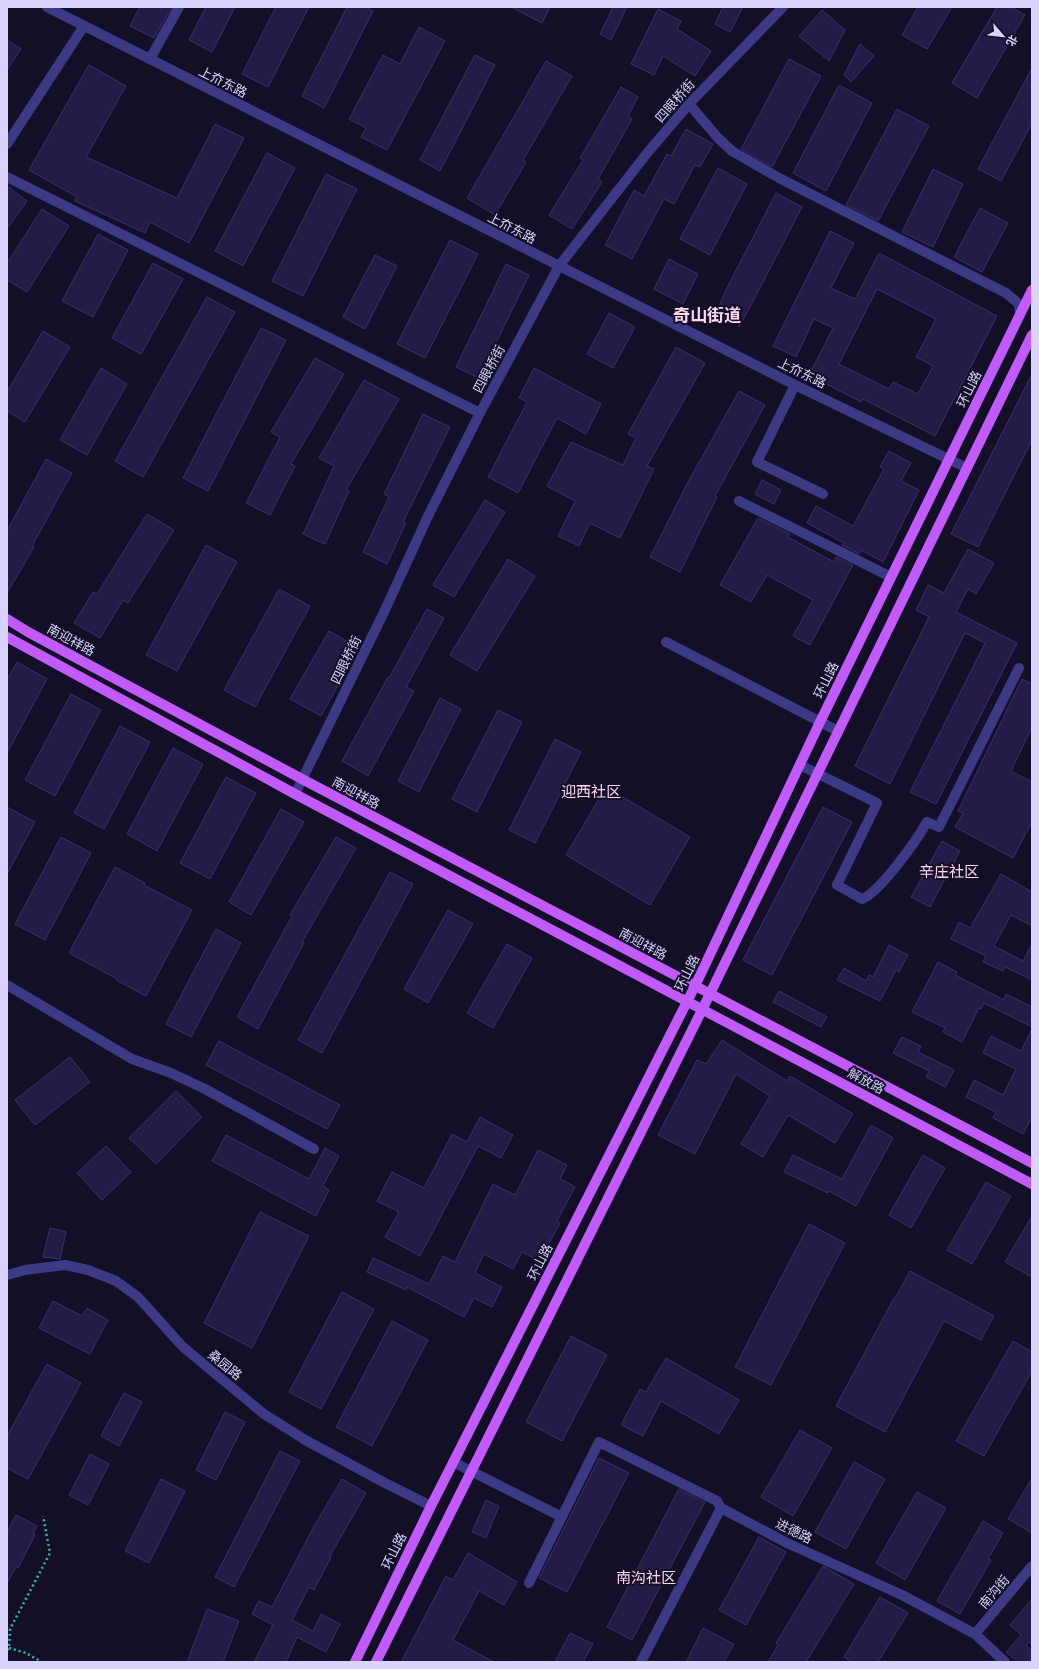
<svg xmlns="http://www.w3.org/2000/svg" width="1039" height="1669" font-family="'Fira Sans','Noto Sans SC',sans-serif">
  <style>
    .building { fill: #241b47; stroke: #3b2d73; fill-rule: evenodd }
    .lines { fill: none; stroke-linecap: round; stroke-linejoin: round }
    .path { stroke: #2fb8b0; stroke-width: 2.5; stroke-dasharray: 2 3; stroke-linecap: butt }
    .minor { stroke: #3d3a85; stroke-width: 10 }
    .major { stroke: #c25bff; stroke-width: 10 }
    .labels { text-anchor: middle; dominant-baseline: central; stroke-width: 4; stroke-linejoin: round; paint-order: stroke }
    .street-label { font-size: 13px; fill: #d9d4ff; stroke: #130f26 }
    .quarter-label { font-size: 15px; fill: #ffd6f0; stroke: #130f26 }
    .district-label { font-size: 17px; font-weight: bold; fill: #ffd6f0; stroke: #130f26 }
  </style>
  <rect width="100%" height="100%" fill="#130f26"/>
  <path class="building" d="M 140,7 L 172,7 L 154,38 L 130,26 Z
    M 206,7 L 235,7 L 212,52 L 189,40 Z
    M 276,7 L 309,7 L 268,87 L 242,74 Z
    M 347,7 L 365,7 L 373,11 L 324,108 L 302,96 Z
    M 511,7 L 550,7 L 542,23 Z
    M 613,7 L 627,7 L 611,40 L 600,34 Z
    M 723,7 L 743,7 L 730,32 L 715,24 Z
    M 918,7 L 952,7 L 927,49 L 902,35 Z
    M 997,7 L 1011,7 L 1025,15 L 977,98 L 952,83 Z
    M 658,9 L 681,21 L 677,29 L 711,51 L 695,76 L 663,56 L 654,75 L 631,64 Z
    M 822,10 L 845,30 L 829,61 L 799,36 Z
    M 419,27 L 445,41 L 387,150 L 361,137 L 366,128 L 349,119 L 383,55 L 400,64 Z
    M 7,40 L 21,49 L 7,70 Z
    M 860,44 L 874,56 L 851,82 L 844,75 Z
    M 475,55 L 495,65 L 440,171 L 420,160 Z
    M 789,59 L 821,76 L 772,167 L 741,149 Z
    M 546,61 L 572,76 L 523,160 L 526,162 L 495,215 L 467,198 Z
    M 89,65 L 126,86 L 86,157 L 177,198 L 215,124 L 244,138 L 189,243 L 150,222 L 145,233 L 75,201 L 77,197 L 29,170 Z
    M 1032,68 L 1032,123 L 1001,181 L 978,169 Z
    M 839,85 L 872,103 L 826,191 L 793,173 Z
    M 621,87 L 638,97 L 628,116 L 632,119 L 598,179 L 602,182 L 572,229 L 549,215 L 583,160 L 580,158 Z
    M 897,109 L 929,126 L 878,221 L 846,205 Z
    M 686,129 L 713,144 L 700,167 L 695,165 L 674,204 L 664,199 L 632,259 L 605,245 L 634,190 L 644,196 L 667,154 L 671,156 Z
    M 267,153 L 295,168 L 243,266 L 215,251 Z
    M 718,168 L 747,184 L 710,255 L 680,239 Z
    M 933,169 L 963,184 L 933,247 L 902,232 Z
    M 326,174 L 357,189 L 303,296 L 272,281 Z
    M 7,186 L 27,201 L 7,229 Z
    M 776,193 L 802,207 L 740,326 L 715,314 L 732,278 Z
    M 980,208 L 1008,223 L 982,272 L 954,257 Z
    M 42,209 L 69,226 L 27,292 L 7,280 L 7,263 Z
    M 830,231 L 854,243 L 831,288 L 855,299 L 879,253 L 997,316 L 935,436 L 863,399 L 861,402 L 809,375 L 833,328 L 814,319 L 796,357 L 773,346 ZM 877,289 L 936,319 L 916,357 L 933,366 L 918,394 L 893,382 L 889,389 L 839,364 Z
    M 98,234 L 128,250 L 93,317 L 62,301 Z
    M 450,240 L 478,254 L 425,358 L 397,344 Z
    M 375,255 L 397,266 L 365,329 L 343,317 Z
    M 669,259 L 698,274 L 683,304 L 654,289 Z
    M 153,263 L 183,279 L 141,354 L 112,338 Z
    M 506,264 L 529,275 L 479,378 L 456,367 Z
    M 207,297 L 235,312 L 143,477 L 115,461 Z
    M 609,313 L 635,327 L 613,368 L 587,354 Z
    M 261,328 L 286,340 L 208,491 L 183,478 Z
    M 43,331 L 70,347 L 25,422 L 7,411 L 7,392 Z
    M 676,347 L 705,363 L 647,466 L 654,469 L 620,538 L 590,523 L 579,546 L 558,536 L 575,501 L 547,486 L 571,442 L 623,465 L 636,438 L 628,434 Z
    M 315,358 L 344,374 L 291,464 L 295,466 L 270,515 L 246,503 L 280,437 L 271,432 Z
    M 101,368 L 127,384 L 87,455 L 60,440 Z
    M 534,368 L 601,404 L 586,434 L 557,418 L 518,493 L 488,477 L 527,402 L 519,398 Z
    M 1032,374 L 1032,440 L 978,547 L 951,534 Z
    M 364,380 L 399,399 L 346,490 L 349,491 L 325,544 L 303,534 L 334,466 L 319,458 Z
    M 739,391 L 765,405 L 715,496 L 717,497 L 680,572 L 650,557 L 688,482 Z
    M 423,414 L 450,427 L 403,522 L 406,523 L 387,564 L 363,552 L 389,497 L 384,494 Z
    M 889,451 L 911,463 L 901,481 L 919,490 L 883,562 L 861,550 L 859,554 L 842,545 L 844,543 L 807,523 L 816,506 L 853,526 L 884,469 L 880,467 Z
    M 46,459 L 72,473 L 32,546 L 34,547 L 7,593 L 7,531 Z
    M 762,480 L 781,490 L 774,504 L 755,494 Z
    M 485,500 L 505,512 L 454,597 L 433,585 Z
    M 147,514 L 174,530 L 128,603 L 123,600 L 100,638 L 74,623 L 93,592 L 97,594 Z
    M 758,518 L 790,534 L 788,537 L 834,562 L 836,557 L 853,565 L 810,645 L 793,636 L 813,600 L 767,575 L 751,602 L 720,585 Z
    M 206,545 L 237,562 L 177,671 L 146,655 Z
    M 968,549 L 994,563 L 976,594 L 968,589 L 956,612 L 1017,643 L 936,804 L 910,792 L 985,643 L 965,633 L 890,784 L 855,766 L 929,617 L 916,610 L 928,585 L 944,593 Z
    M 508,559 L 535,576 L 477,671 L 450,655 Z
    M 279,589 L 310,606 L 255,707 L 224,690 Z
    M 427,609 L 444,618 L 406,687 L 414,691 L 368,776 L 342,761 L 388,677 L 389,678 Z
    M 329,631 L 359,648 L 321,716 L 290,699 Z
    M 17,662 L 47,679 L 7,753 L 7,680 Z
    M 1022,679 L 1032,684 L 1032,727 L 1011,771 L 1032,782 L 1032,822 L 1013,858 L 955,827 L 963,813 L 958,811 Z
    M 71,694 L 101,710 L 55,796 L 25,780 Z
    M 440,698 L 461,709 L 419,792 L 398,781 Z
    M 498,710 L 522,722 L 477,812 L 452,799 Z
    M 120,726 L 150,742 L 104,829 L 74,813 Z
    M 555,739 L 581,752 L 535,843 L 509,830 Z
    M 173,748 L 203,764 L 157,851 L 127,834 Z
    M 226,777 L 256,793 L 210,879 L 180,863 Z
    M 606,787 L 690,837 L 650,905 L 566,855 Z
    M 7,807 L 35,822 L 7,874 Z
    M 823,807 L 852,822 L 772,975 L 743,960 Z
    M 281,809 L 304,822 L 251,915 L 229,902 Z
    M 61,837 L 91,853 L 45,940 L 15,924 Z
    M 336,837 L 356,848 L 302,942 L 304,943 L 258,1029 L 237,1017 L 292,916 L 290,915 Z
    M 942,841 L 960,851 L 930,907 L 911,897 Z
    M 115,867 L 145,883 L 144,885 L 192,910 L 146,996 L 116,980 L 117,979 L 69,953 Z
    M 390,872 L 413,884 L 322,1053 L 298,1040 Z
    M 1001,874 L 1032,892 L 1032,926 L 1011,915 L 994,946 L 1023,961 L 1032,944 L 1032,980 L 1005,967 L 1003,971 L 983,962 L 986,956 L 951,939 L 959,922 L 970,928 Z
    M 448,910 L 473,924 L 428,1003 L 404,989 Z
    M 216,929 L 241,943 L 191,1037 L 166,1024 Z
    M 507,944 L 532,958 L 493,1028 L 467,1013 Z
    M 889,945 L 908,955 L 899,972 L 896,970 L 880,1001 L 837,980 L 844,968 L 866,981 L 869,975 L 873,977 Z
    M 938,962 L 957,972 L 955,975 L 1004,1000 L 1006,994 L 1032,1007 L 1032,1027 L 984,1003 L 981,1009 L 979,1008 L 962,1042 L 943,1032 L 945,1028 L 912,1012 Z
    M 779,991 L 827,1017 L 821,1027 L 773,1002 Z
    M 1032,1029 L 1032,1117 L 1023,1134 L 993,1118 L 996,1112 L 966,1097 L 974,1080 L 1003,1095 L 1016,1069 L 983,1053 L 991,1036 L 1021,1051 Z
    M 902,1037 L 921,1046 L 918,1052 L 954,1070 L 945,1087 L 926,1077 L 929,1071 L 893,1053 Z
    M 722,1040 L 787,1081 L 790,1076 L 853,1114 L 835,1143 L 788,1115 L 763,1157 L 741,1144 L 770,1096 L 736,1074 L 695,1154 L 658,1135 L 697,1060 L 706,1064 Z
    M 219,1041 L 340,1105 L 327,1129 L 206,1065 Z
    M 70,1057 L 90,1082 L 35,1125 L 15,1100 Z
    M 176,1091 L 202,1117 L 156,1164 L 129,1138 Z
    M 480,1117 L 513,1135 L 501,1158 L 478,1146 L 420,1256 L 385,1237 L 399,1212 L 377,1201 L 392,1172 L 424,1188 L 452,1134 L 467,1142 Z
    M 871,1125 L 893,1138 L 856,1206 L 829,1191 L 828,1193 L 784,1172 L 793,1155 L 842,1179 Z
    M 226,1135 L 309,1179 L 325,1148 L 339,1156 L 323,1186 L 329,1190 L 316,1216 L 212,1161 Z
    M 106,1146 L 131,1172 L 102,1200 L 77,1173 Z
    M 538,1150 L 567,1165 L 560,1179 L 575,1187 L 557,1221 L 560,1223 L 539,1261 L 522,1252 L 513,1269 L 484,1254 L 475,1273 L 502,1287 L 492,1307 L 474,1298 L 464,1317 L 407,1287 L 406,1290 L 367,1272 L 373,1258 L 429,1284 L 443,1256 L 455,1262 L 493,1184 L 515,1195 Z
    M 923,1155 L 945,1168 L 911,1228 L 889,1215 Z
    M 986,1182 L 1011,1196 L 972,1264 L 947,1250 Z
    M 260,1212 L 309,1236 L 252,1348 L 204,1323 Z
    M 1032,1216 L 1032,1277 L 1005,1262 Z
    M 809,1224 L 845,1243 L 771,1385 L 735,1367 Z
    M 50,1228 L 66,1232 L 60,1259 L 43,1257 Z
    M 910,1271 L 994,1316 L 981,1340 L 944,1321 L 885,1432 L 836,1406 L 894,1298 L 895,1298 Z
    M 342,1292 L 374,1309 L 321,1409 L 289,1392 Z
    M 53,1301 L 82,1316 L 87,1308 L 108,1320 L 90,1354 L 39,1328 Z
    M 392,1321 L 428,1340 L 372,1446 L 336,1427 Z
    M 571,1336 L 607,1355 L 562,1441 L 526,1422 Z
    M 1013,1341 L 1032,1352 L 1032,1371 L 984,1456 L 956,1441 Z
    M 666,1358 L 739,1400 L 719,1434 L 661,1401 L 643,1436 L 621,1425 L 640,1389 L 646,1392 Z
    M 47,1364 L 81,1383 L 28,1479 L 7,1468 L 7,1436 Z
    M 124,1393 L 142,1402 L 119,1446 L 101,1436 Z
    M 225,1412 L 245,1422 L 216,1480 L 196,1470 Z
    M 800,1430 L 832,1448 L 793,1516 L 761,1497 Z
    M 280,1451 L 300,1461 L 234,1587 L 215,1577 Z
    M 90,1454 L 109,1464 L 88,1505 L 69,1495 Z
    M 599,1458 L 629,1473 L 567,1592 L 539,1578 Z
    M 854,1462 L 885,1479 L 846,1549 L 815,1532 Z
    M 1032,1478 L 1032,1533 L 1008,1519 Z
    M 161,1479 L 185,1491 L 149,1563 L 125,1551 Z
    M 342,1479 L 366,1493 L 330,1556 L 331,1557 L 314,1590 L 309,1587 L 292,1620 L 313,1631 L 321,1614 L 340,1624 L 326,1652 L 297,1637 L 286,1662 L 254,1662 L 273,1625 L 252,1614 L 259,1601 L 272,1607 L 313,1528 Z
    M 679,1489 L 705,1502 L 632,1640 L 607,1627 Z
    M 917,1492 L 946,1508 L 905,1580 L 876,1563 Z
    M 486,1500 L 499,1506 L 486,1538 L 472,1532 Z
    M 16,1515 L 37,1526 L 33,1534 L 35,1535 L 18,1568 L 16,1567 L 7,1583 L 7,1532 Z
    M 983,1521 L 1003,1533 L 988,1559 L 991,1560 L 960,1614 L 937,1601 Z
    M 759,1537 L 786,1552 L 746,1625 L 719,1610 Z
    M 468,1553 L 517,1582 L 504,1605 L 479,1591 L 453,1640 L 494,1662 L 401,1662 L 446,1576 L 453,1580 Z
    M 823,1566 L 854,1584 L 806,1662 L 768,1662 L 778,1645 L 776,1643 Z
    M 880,1597 L 908,1613 L 878,1662 L 852,1662 L 844,1657 Z
    M 1032,1599 L 1032,1645 L 1029,1642 L 1026,1645 L 1032,1651 L 1032,1662 L 1018,1662 L 1006,1652 L 1021,1635 L 1010,1625 Z
    M 207,1609 L 239,1621 L 223,1662 L 187,1662 Z
    M 703,1628 L 734,1644 L 724,1662 L 686,1662 Z
    M 570,1633 L 593,1644 L 583,1662 L 555,1662 Z"/>
  <g class="lines">
    <path class="path" d="M 9,1648 L 26,1653 L 42,1662
      M 7,1650 L 9,1648 L 10,1629 L 50,1553 L 43,1516"/>
    <path class="minor" d="M 47,7 L 795,385 L 967,468
      M 150,59 L 179,7
      M 689,104 L 718,138 L 732,151 L 779,178 L 1006,293 L 1019,304 L 1020,315
      M 7,144 L 84,26
      M 7,177 L 480,413
      M 795,385 L 757,462 L 823,494
      M 739,501 L 891,577
      M 666,642 L 838,731
      M 800,765 L 877,803 L 837,885 L 862,899 C 880,892 917,840 927,822 L 939,827 L 1019,668
      M 295,794 L 384,612 L 428,516 L 480,413 L 559,266 L 648,152 L 689,104 L 783,7
      M 7,985 L 132,1059 L 171,1073 L 205,1089 L 314,1149
      M 7,1275 L 25,1270 L 65,1265 L 88,1270 L 116,1281 L 138,1297 L 183,1347 L 264,1414 L 307,1441 L 385,1483 L 431,1506
      M 453,1462 L 562,1517
      M 529,1583 L 599,1442 L 717,1501 L 721,1508
      M 975,1634 L 1032,1566
      M 641,1662 L 721,1508 L 787,1543 L 902,1595 L 975,1634 L 1005,1662"/>
    <path class="major" d="M 7,619 L 28,632 L 302,779 L 1032,1163
      M 7,637 L 295,794 L 1032,1184
      M 355,1662 L 431,1506 L 695,986 L 820,722 L 1032,290
      M 376,1662 L 702,1010 L 1032,335"/>
  </g>
  <g class="labels">
    <g class="street-label">
      <text transform="translate(223 82) rotate(27)">上夼东路</text>
      <text transform="translate(675 101) rotate(-49)">四眼桥街</text>
      <text transform="translate(512 228) rotate(27)">上夼东路</text>
      <text transform="translate(489 369) rotate(-62)">四眼桥街</text>
      <text transform="translate(802 373) rotate(26)">上夼东路</text>
      <text transform="translate(969 389) rotate(-64)">环山路</text>
      <text transform="translate(71 640) rotate(28)">南迎祥路</text>
      <text transform="translate(346 660) rotate(-64)">四眼桥街</text>
      <text transform="translate(826 680) rotate(-64)">环山路</text>
      <text transform="translate(356 793) rotate(28)">南迎祥路</text>
      <text transform="translate(643 944) rotate(28)">南迎祥路</text>
      <text transform="translate(687 973) rotate(-64)">环山路</text>
      <text transform="translate(866 1081) rotate(28)">解放路</text>
      <text transform="translate(540 1262) rotate(-63)">环山路</text>
      <text transform="translate(225 1365) rotate(39)">桑园路</text>
      <text transform="translate(794 1531) rotate(26)">进德路</text>
      <text transform="translate(394 1551) rotate(-64)">环山路</text>
      <text transform="translate(994 1592) rotate(-50)">南沟街</text>
    </g>
    <g class="quarter-label">
      <text x="591" y="792">迎西社区</text>
      <text x="949" y="872">辛庄社区</text>
      <text x="646" y="1578">南沟社区</text>
    </g>
    <g class="district-label">
      <text x="707" y="315">奇山街道</text>
    </g>
  </g>
  <rect width="1039" height="1669" fill="none" stroke="#d9d4ff" stroke-width="16"/>
  <g transform="translate(1003 36) rotate(118)" stroke="#130f26" stroke-width="3" paint-order="stroke">
  <path d="M0-3L7 15L0 10L-7 15Z" fill="#d9d4ff"/>
  <text y="-6" font-size="11" font-weight="bold" text-anchor="middle" fill="#d9d4ff">北</text>
  </g>
</svg>
